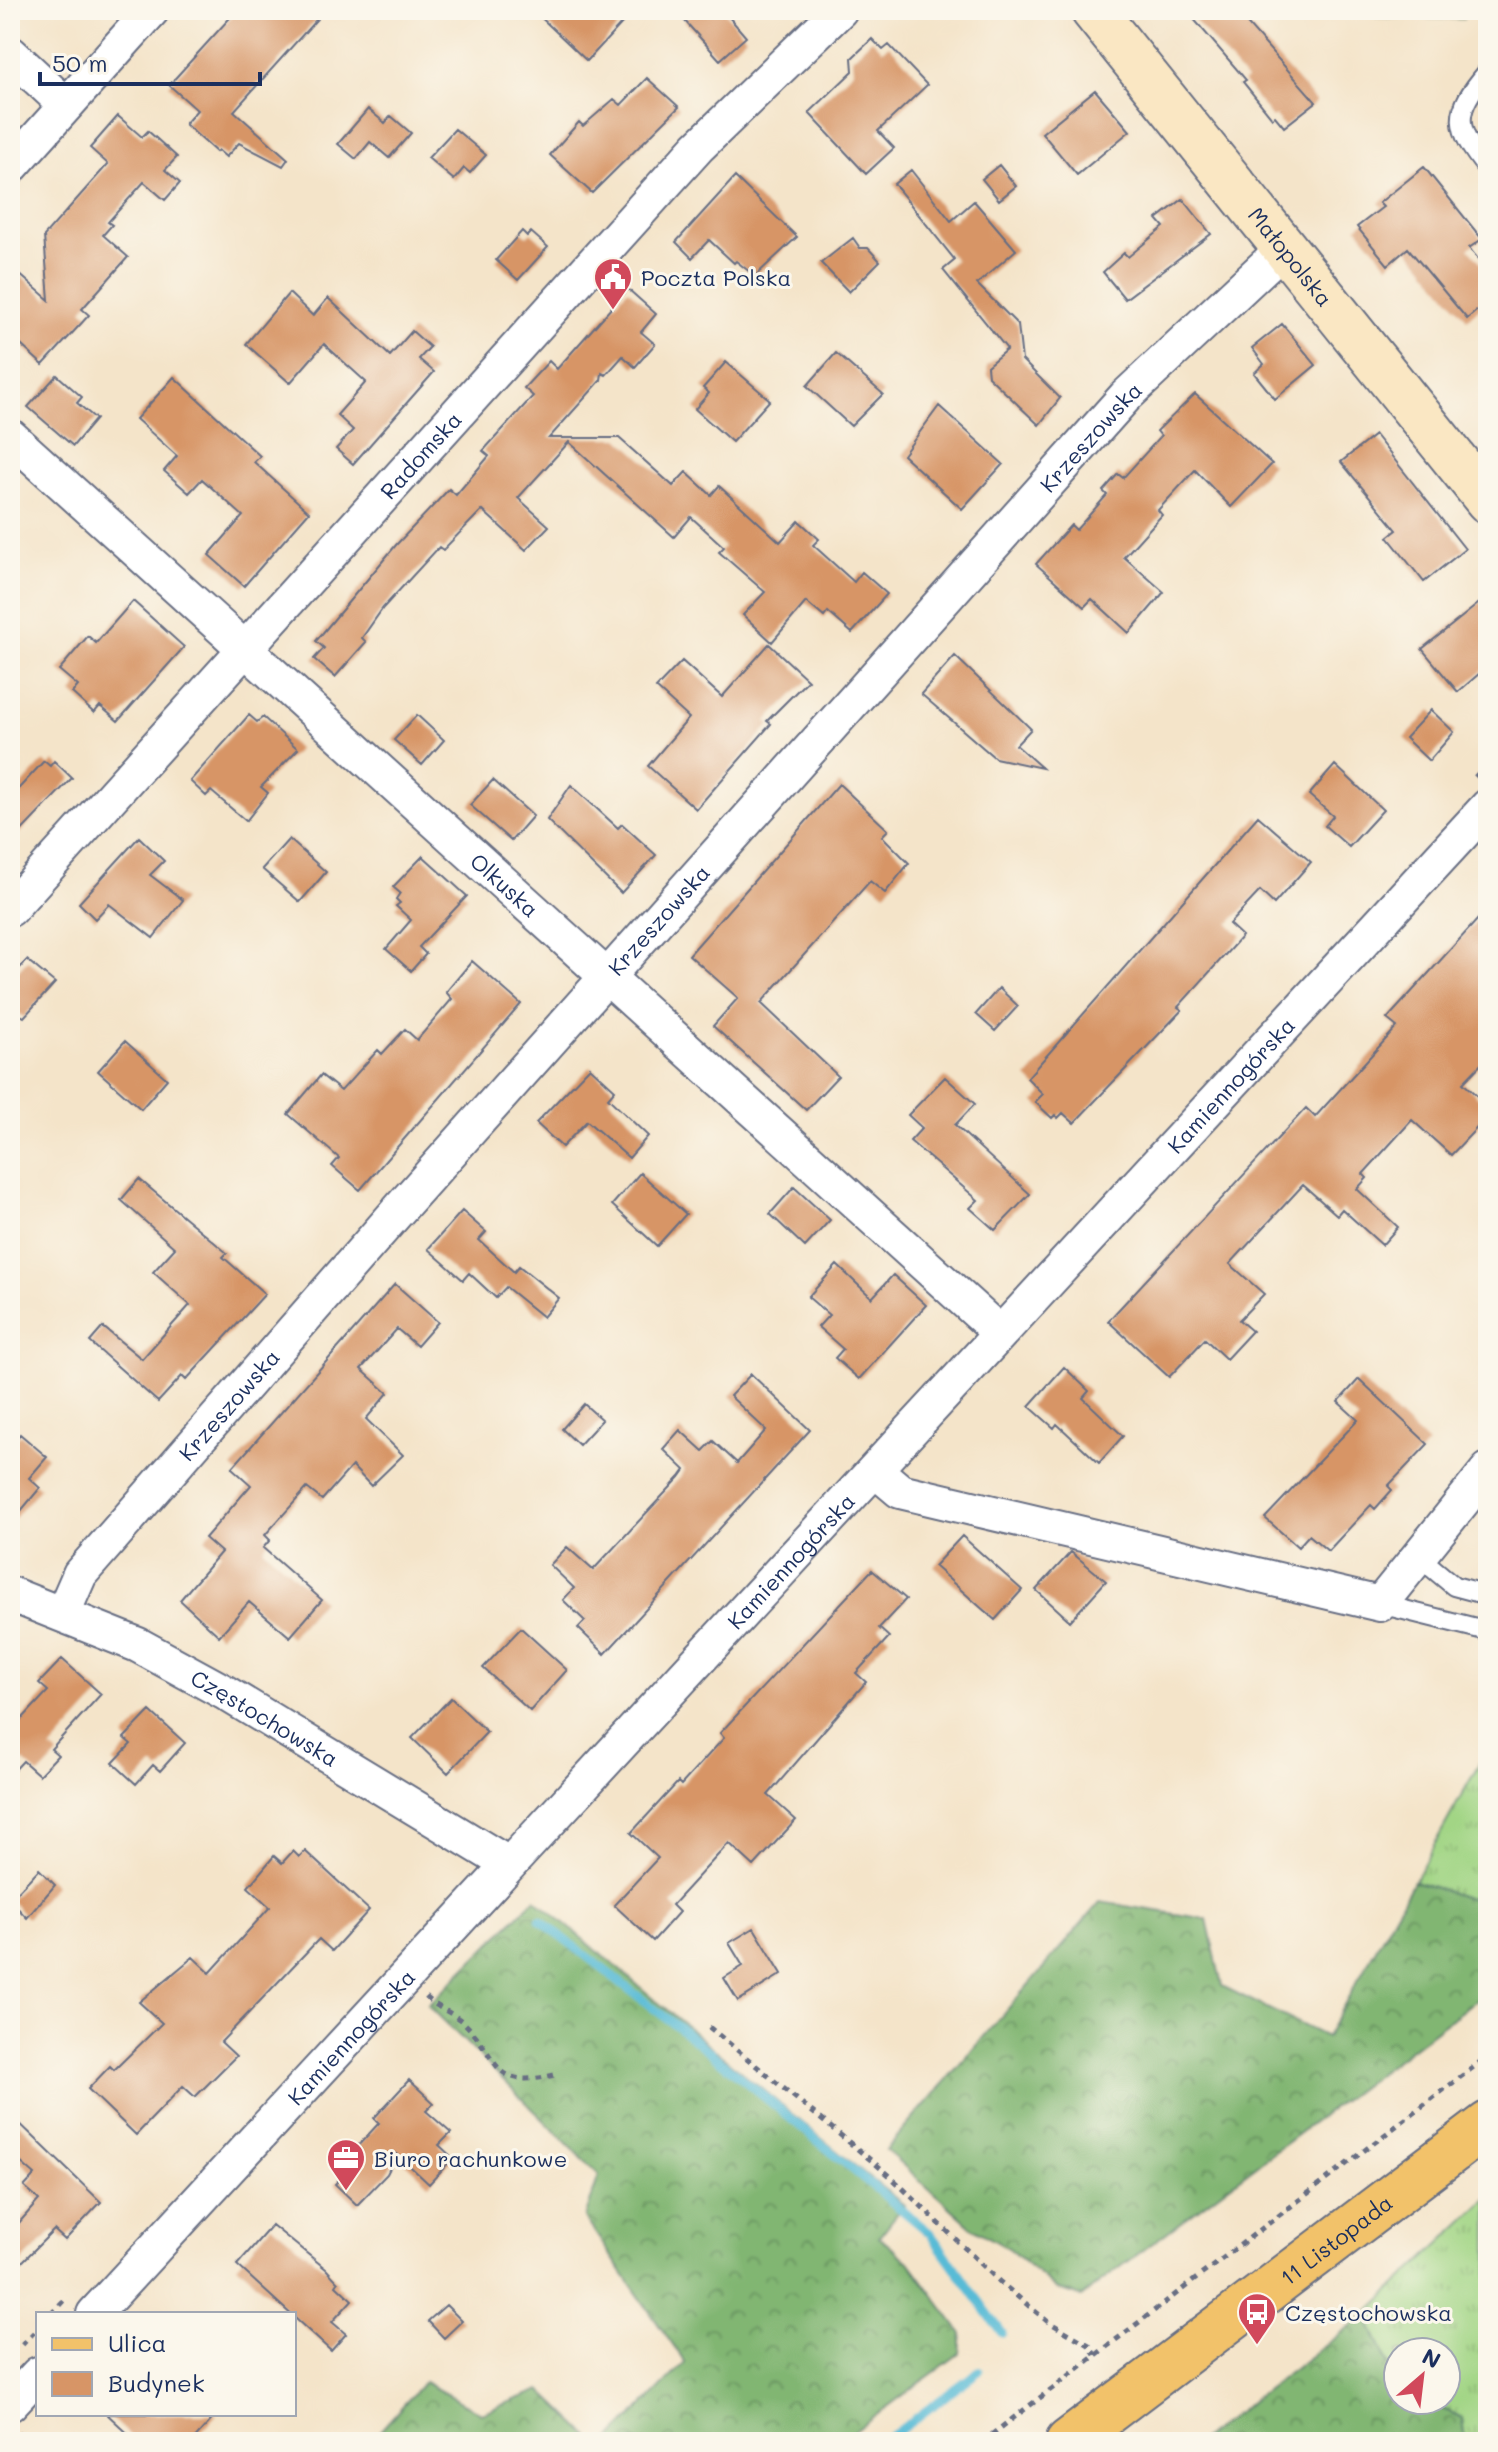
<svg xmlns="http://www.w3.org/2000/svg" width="1498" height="2452" font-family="Mali,sans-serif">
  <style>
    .grass { fill: url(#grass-tufts); stroke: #5e8272; stroke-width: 2 }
    .forest { fill: url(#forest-crowns); stroke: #4e7268; stroke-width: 2 }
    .pitch { fill: #a2d585; stroke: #5e8272; stroke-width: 2 }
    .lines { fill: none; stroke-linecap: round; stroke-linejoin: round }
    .stream { stroke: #58bbd6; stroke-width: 9 }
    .building { fill: #d79566 }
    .lane-casing { stroke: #676e83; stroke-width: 22 }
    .street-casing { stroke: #676e83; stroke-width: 38 }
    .secondary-casing { stroke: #676e83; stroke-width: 48 }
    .primary-casing { stroke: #676e83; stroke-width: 48 }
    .path { stroke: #676e83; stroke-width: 5; stroke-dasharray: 6 6; stroke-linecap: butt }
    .lane { stroke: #fff; stroke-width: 18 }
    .street { stroke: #fff; stroke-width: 34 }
    .secondary { stroke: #fae7c3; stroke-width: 44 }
    .primary { stroke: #f2c26a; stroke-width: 44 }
    .labels { text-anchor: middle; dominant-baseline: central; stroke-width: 6; stroke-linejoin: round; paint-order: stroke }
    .street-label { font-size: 22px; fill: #1b2f5e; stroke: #fbf7ec }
    .poi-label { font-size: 22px; fill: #1b2f5e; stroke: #fbf7ec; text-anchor: start }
  </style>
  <defs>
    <pattern id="grass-tufts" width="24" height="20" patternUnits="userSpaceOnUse" patternTransform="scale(2)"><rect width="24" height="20" fill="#a2d585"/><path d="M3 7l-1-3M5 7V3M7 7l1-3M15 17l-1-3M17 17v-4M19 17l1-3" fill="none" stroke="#8bb775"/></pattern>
    <pattern id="forest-crowns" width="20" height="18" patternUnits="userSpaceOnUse" patternTransform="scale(2)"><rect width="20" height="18" fill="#81b672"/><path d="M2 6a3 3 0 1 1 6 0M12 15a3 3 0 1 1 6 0" fill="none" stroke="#699461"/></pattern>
  </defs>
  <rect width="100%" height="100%" fill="#fbf7ec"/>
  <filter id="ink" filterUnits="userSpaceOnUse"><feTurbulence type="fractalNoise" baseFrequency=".0125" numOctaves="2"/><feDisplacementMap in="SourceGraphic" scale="16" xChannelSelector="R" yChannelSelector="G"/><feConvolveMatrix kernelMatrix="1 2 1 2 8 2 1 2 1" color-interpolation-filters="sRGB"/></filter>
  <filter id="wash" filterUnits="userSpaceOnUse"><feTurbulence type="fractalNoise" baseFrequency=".006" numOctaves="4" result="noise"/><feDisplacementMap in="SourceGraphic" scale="32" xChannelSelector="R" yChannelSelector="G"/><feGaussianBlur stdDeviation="1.8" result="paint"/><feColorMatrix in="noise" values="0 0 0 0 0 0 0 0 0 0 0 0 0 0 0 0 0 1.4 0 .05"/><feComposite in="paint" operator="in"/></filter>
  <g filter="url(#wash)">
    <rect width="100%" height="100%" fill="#f4e4c9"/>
    <path class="grass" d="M 1488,1748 L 1488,1893 L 1469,1899 L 1414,1881 Z
      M 1488,2198 L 1488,2442 L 1465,2442 L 1462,2418 L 1425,2400 L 1446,2400 L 1446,2352 L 1398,2352 L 1398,2383 L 1365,2315 Z"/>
    <path class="forest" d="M 1414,1881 L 1469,1899 L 1488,1893 L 1488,1991 L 1081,2297 L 1056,2289 L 1009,2249 L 973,2228 L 886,2150 L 1100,1902 L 1207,1919 L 1222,1986 L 1326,2037 Z
      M 535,1899 C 658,2001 778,2106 904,2205 L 879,2237 L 909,2262 L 962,2334 L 960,2353 L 840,2442 L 608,2442 L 685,2363 L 585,2218 L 599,2175 L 428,2005 Z
      M 1365,2315 L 1398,2383 L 1398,2400 L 1425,2400 L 1462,2418 L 1465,2442 L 1198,2442 Z
      M 424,2382 L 481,2413 L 541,2390 L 595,2442 L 370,2442 Z"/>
    <path class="pitch" d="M 1377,10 L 1463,10 L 1463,19 L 1377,17 Z"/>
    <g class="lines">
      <path class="stream" d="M 540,1920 L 706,2049 L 930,2233 L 1002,2333
        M 884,2442 L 979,2371"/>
    </g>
    <g id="blocks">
      <path class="building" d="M 237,10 L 270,10 L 279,18 L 285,10 L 325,10 L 234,111 L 288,159 L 283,166 L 239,143 L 226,157 L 218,150 L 216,152 L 185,124 L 197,110 L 169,85 Z
        M 533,10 L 612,10 L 624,21 L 587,61 Z
        M 696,10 L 723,10 L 746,37 L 720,60 L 684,20 Z
        M 1186,10 L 1235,10 L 1316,102 L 1284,127 L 1275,116 L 1272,118 L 1243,82 L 1246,80 Z
        M 872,39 L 883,50 L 889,45 L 927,85 L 878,131 L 894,148 L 866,174 L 809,113 L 853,71 L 852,58 Z
        M 647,78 L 679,107 L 592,193 L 550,155 L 579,122 L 583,126 L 614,99 L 621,105 Z
        M 1095,90 L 1130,131 L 1077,175 L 1042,133 Z
        M 368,109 L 385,123 L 391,116 L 411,133 L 389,158 L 370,142 L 356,159 L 338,144 Z
        M 118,116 L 142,137 L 148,131 L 177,157 L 165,170 L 180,183 L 165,200 L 144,182 L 108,222 L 112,225 L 103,235 L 128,257 L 82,309 L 89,315 L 43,365 L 10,335 L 10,266 L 49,300 L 44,236 L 108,164 L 90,148 Z
        M 455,129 L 486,155 L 470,173 L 464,168 L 454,180 L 428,158 Z
        M 999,165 L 1016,186 L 999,200 L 982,179 Z
        M 1424,167 L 1482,239 L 1469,248 L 1488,271 L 1488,301 L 1467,319 L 1408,248 L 1388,265 L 1357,227 L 1383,207 L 1379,203 Z
        M 911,170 L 951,221 L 974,201 L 1016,250 L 977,284 L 1018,325 L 1022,360 L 1060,398 L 1039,425 L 988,376 L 987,366 L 1007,349 L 943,270 L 955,260 L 894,184 Z
        M 735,177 L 797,237 L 755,276 L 736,261 L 734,263 L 709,240 L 692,258 L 676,242 Z
        M 1183,199 L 1211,234 L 1125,299 L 1103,272 L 1124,253 L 1128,257 L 1164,227 L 1157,219 Z
        M 522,231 L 527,236 L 531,232 L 548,247 L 518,280 L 496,260 Z
        M 853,238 L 860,248 L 868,248 L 880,261 L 849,292 L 821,263 Z
        M 628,289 L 656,314 L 641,332 L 655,344 L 635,367 L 623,356 L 606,375 L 602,373 L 601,380 L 549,438 L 619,438 L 673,486 L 686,472 L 711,495 L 719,486 L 780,542 L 799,521 L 819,539 L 813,545 L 854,582 L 862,572 L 887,594 L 852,633 L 828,612 L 824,617 L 806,602 L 772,642 L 743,615 L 765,592 L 719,552 L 724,547 L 691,517 L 674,537 L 569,442 L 518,498 L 549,526 L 526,550 L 482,510 L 443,550 L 439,547 L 383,608 L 362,638 L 366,642 L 335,677 L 314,659 L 324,648 L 316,641 L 396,545 L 449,489 L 456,495 L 489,456 L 483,451 L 533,396 L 524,388 L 549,361 L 557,369 Z
        M 289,293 L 313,316 L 328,298 L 390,356 L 412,331 L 430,347 L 419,359 L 434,372 L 353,464 L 336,449 L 353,430 L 337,415 L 366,382 L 324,344 L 290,383 L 246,344 Z
        M 1282,324 L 1316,365 L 1275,399 L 1254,373 L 1264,364 L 1252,348 Z
        M 836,353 L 883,394 L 851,426 L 807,386 Z
        M 726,362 L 770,400 L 732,442 L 695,409 L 709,393 L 703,388 Z
        M 57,375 L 82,397 L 77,403 L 96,419 L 73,446 L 28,407 Z
        M 174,377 L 260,456 L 254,462 L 309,512 L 244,586 L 209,555 L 243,516 L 202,479 L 189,493 L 164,471 L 177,456 L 136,419 Z
        M 1195,394 L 1272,464 L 1231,507 L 1195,470 L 1158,510 L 1162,515 L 1124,557 L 1164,592 L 1129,633 L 1092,599 L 1084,607 L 1036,564 L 1071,525 L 1076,530 L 1107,495 L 1103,491 L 1118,474 L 1123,478 L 1161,436 L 1157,431 Z
        M 939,406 L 1003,464 L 962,509 L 903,455 Z
        M 1375,435 L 1465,549 L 1424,582 L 1388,537 L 1397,530 L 1341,462 Z
        M 1488,596 L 1488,666 L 1458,692 L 1422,649 Z
        M 133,601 L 184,647 L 118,721 L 100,706 L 94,713 L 72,693 L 78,686 L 59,670 L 88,636 L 96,643 Z
        M 769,644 L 808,680 L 767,721 L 771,724 L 696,809 L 648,766 L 689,718 L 656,688 L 682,661 L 722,697 Z
        M 955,656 L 1031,729 L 1016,745 L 1042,768 L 995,758 L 921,694 Z
        M 1431,710 L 1454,732 L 1429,761 L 1405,738 Z
        M 249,715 L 257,722 L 263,717 L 298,749 L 261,787 L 268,793 L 246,821 L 211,791 L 206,796 L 190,781 Z
        M 417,715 L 444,740 L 422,765 L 394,740 Z
        M 44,761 L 50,766 L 54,761 L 72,778 L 10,843 L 10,798 Z
        M 1335,765 L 1383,810 L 1349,847 L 1325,826 L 1333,816 L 1309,795 Z
        M 493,780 L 533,816 L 511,841 L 470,805 Z
        M 839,784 L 888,830 L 882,836 L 909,863 L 885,893 L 870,881 L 761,1003 L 838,1076 L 806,1110 L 713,1026 L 738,998 L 689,955 Z
        M 571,785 L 618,828 L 622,824 L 656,855 L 621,893 L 547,820 Z
        M 1258,816 L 1311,862 L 1274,904 L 1260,891 L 1229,924 L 1242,936 L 1178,1007 L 1182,1010 L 1074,1123 L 1063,1113 L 1058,1118 L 1055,1115 L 1052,1118 L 1035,1102 L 1043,1094 L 1027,1078 Z
        M 139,837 L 164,861 L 150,875 L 183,900 L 153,938 L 109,904 L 95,919 L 79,903 Z
        M 289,839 L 326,872 L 300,902 L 262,869 Z
        M 423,856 L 467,896 L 419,947 L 426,954 L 411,971 L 386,949 L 411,920 L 396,906 L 400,903 L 396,899 L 400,893 L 393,887 Z
        M 1488,908 L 1488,1057 L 1463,1083 L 1488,1106 L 1488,1116 L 1451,1155 L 1412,1120 L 1363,1174 L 1367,1178 L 1357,1189 L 1398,1227 L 1382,1245 L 1342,1209 L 1337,1215 L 1303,1185 L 1230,1264 L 1264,1294 L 1239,1320 L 1252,1331 L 1226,1359 L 1205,1339 L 1169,1377 L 1108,1321 L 1306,1108 L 1315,1117 L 1397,1027 L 1387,1019 Z
        M 27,960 L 55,983 L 24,1017 L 10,1009 L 10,979 Z
        M 472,961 L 521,1004 L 360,1190 L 332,1166 L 339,1158 L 288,1114 L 321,1075 L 341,1091 L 378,1050 L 382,1054 L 405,1029 L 417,1040 L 452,999 L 446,992 Z
        M 999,988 L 1018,1006 L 995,1031 L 976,1014 Z
        M 125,1041 L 167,1079 L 141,1109 L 98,1071 Z
        M 590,1067 L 615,1090 L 608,1098 L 648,1136 L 629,1158 L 587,1121 L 562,1147 L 536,1123 Z
        M 945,1077 L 975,1104 L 955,1125 L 1030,1194 L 995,1230 L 970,1208 L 978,1200 L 910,1141 L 922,1128 L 908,1115 Z
        M 640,1173 L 686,1214 L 657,1246 L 612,1205 Z
        M 139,1179 L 227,1253 L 223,1257 L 265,1294 L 186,1380 L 182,1376 L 158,1402 L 90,1342 L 103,1327 L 142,1359 L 190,1305 L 153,1272 L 175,1248 L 121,1200 Z
        M 794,1187 L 830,1220 L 805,1247 L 770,1214 Z
        M 462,1211 L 486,1232 L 479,1240 L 514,1272 L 519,1266 L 559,1298 L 543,1317 L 506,1287 L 496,1298 L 469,1273 L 463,1280 L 428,1249 Z
        M 837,1265 L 872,1298 L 893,1275 L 926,1305 L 859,1379 L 835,1358 L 843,1349 L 818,1327 L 829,1315 L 808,1297 Z
        M 395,1284 L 438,1322 L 417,1346 L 397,1329 L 361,1369 L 388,1393 L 366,1419 L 403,1455 L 371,1486 L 352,1466 L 322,1500 L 307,1488 L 265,1535 L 270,1540 L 263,1548 L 322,1600 L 290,1637 L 249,1602 L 219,1636 L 180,1600 L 221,1552 L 205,1538 L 251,1485 L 232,1468 Z
        M 1064,1367 L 1089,1391 L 1083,1398 L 1123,1436 L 1099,1463 L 1057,1424 L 1054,1428 L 1029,1406 Z
        M 751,1374 L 810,1430 L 605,1654 L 578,1628 L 585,1621 L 563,1600 L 574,1588 L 550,1565 L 567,1547 L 593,1570 L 680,1477 L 685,1470 L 663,1449 L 680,1430 L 703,1451 L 713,1441 L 737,1463 L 766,1430 L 730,1396 Z
        M 1359,1379 L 1428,1444 L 1388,1486 L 1392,1490 L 1375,1509 L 1371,1505 L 1328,1551 L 1309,1535 L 1298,1547 L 1265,1518 L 1358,1420 L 1338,1402 Z
        M 584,1404 L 602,1420 L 579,1445 L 562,1429 Z
        M 20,1434 L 47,1457 L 29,1478 L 40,1488 L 10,1524 L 10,1446 Z
        M 962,1536 L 1022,1590 L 995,1620 L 934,1566 Z
        M 1071,1552 L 1106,1581 L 1070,1621 L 1036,1590 Z
        M 872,1570 L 906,1599 L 879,1628 L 889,1637 L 856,1673 L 866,1682 L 768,1795 L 796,1820 L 754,1866 L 729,1843 L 672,1905 L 679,1912 L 653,1941 L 614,1905 L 658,1858 L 631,1833 L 678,1782 L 681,1785 L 724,1738 L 720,1733 Z
        M 521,1628 L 567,1670 L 530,1711 L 483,1668 Z
        M 62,1659 L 101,1694 L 51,1749 L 58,1755 L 39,1775 L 23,1761 L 10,1775 L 10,1732 L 48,1691 L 39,1683 Z
        M 451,1698 L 487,1732 L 448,1773 L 412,1738 Z
        M 150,1711 L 185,1743 L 160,1771 L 153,1765 L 136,1784 L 113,1763 L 131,1744 L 124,1738 Z
        M 293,1851 L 299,1857 L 305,1851 L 369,1910 L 332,1951 L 319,1939 L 221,2042 L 236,2056 L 195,2097 L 183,2086 L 136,2135 L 88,2089 L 110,2066 L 114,2070 L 162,2023 L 139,2002 L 193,1957 L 210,1973 L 270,1907 L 248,1887 L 274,1856 L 282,1863 Z
        M 39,1869 L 55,1885 L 27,1918 L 10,1900 Z
        M 754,1928 L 782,1974 L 738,2001 L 724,1978 L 743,1966 L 729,1943 Z
        M 409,2080 L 434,2103 L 426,2111 L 451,2133 L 439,2145 L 453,2158 L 429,2184 L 397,2154 L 387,2174 L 357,2205 L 335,2184 L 350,2168 L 343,2162 L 379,2123 L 374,2118 Z
        M 10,2114 L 101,2202 L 65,2240 L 54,2230 L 10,2274 L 10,2233 L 39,2200 L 24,2187 L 35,2175 L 10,2153 Z
        M 272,2225 L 326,2269 L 338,2282 L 336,2285 L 352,2300 L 332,2322 L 346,2334 L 331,2351 L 237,2265 Z
        M 446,2305 L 462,2321 L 444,2338 L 428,2321 Z
        M 107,2414 L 217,2414 L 192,2442 L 137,2442 Z"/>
    </g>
  </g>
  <g filter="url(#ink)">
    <use href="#blocks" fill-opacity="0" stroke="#676e83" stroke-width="2"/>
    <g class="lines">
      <g class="lane-casing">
        <path id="lane" d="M 1488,71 C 1452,113 1454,127 1488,170
          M 1418,1556 L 1454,1586 L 1488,1595
          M 1380,1604 L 1488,1631"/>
      </g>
      <g class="street-casing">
        <g id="street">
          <path d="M 10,53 L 66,105"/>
          <path d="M 10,168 L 152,10"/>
          <path id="s1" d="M 10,436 L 1000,1333"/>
          <path id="s2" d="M 10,909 L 698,147 L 840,10"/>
          <path d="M 875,1470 L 900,1491 L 1380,1604 L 1488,1470"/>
          <path id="s3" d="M 10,1594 L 138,1645 L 224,1692 L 508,1864"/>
          <path id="s4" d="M 63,1613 L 80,1574 L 404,1204 L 1125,397 L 1283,249"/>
          <path id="s5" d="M 94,2314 L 1488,806"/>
          <path d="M 10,2404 L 38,2374"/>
        </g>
      </g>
      <g class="secondary-casing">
        <g id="secondary">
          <path id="s6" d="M 1093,10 L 1488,501"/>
        </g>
      </g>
      <g class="primary-casing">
        <g id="primary">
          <path id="s7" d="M 1068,2442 L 1488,2124"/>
        </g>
      </g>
      <path class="path" d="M 1475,777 L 1488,763
        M 426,1997 C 437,2008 451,2012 463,2022 C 502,2058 488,2092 558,2074
        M 709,2027 L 889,2175 L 1000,2282 L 1047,2321 L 1089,2345 L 1095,2355
        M 51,2314 L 66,2298
        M 22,2345 L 38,2328
        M 13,2442 L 22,2432
        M 982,2442 L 1488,2056"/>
      <use href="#lane" class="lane"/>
      <use href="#street" class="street"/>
      <use href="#secondary" class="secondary"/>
      <use href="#primary" class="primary"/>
    </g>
  </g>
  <defs>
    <g id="civic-pin" transform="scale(2)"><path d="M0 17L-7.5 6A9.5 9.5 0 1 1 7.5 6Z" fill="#d1495b" stroke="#fbf7ec"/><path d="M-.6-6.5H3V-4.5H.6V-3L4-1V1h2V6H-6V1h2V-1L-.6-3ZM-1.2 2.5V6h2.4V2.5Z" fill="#fff"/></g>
    <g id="office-pin" transform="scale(2)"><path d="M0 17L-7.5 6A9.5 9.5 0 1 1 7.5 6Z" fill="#d1495b" stroke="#fbf7ec"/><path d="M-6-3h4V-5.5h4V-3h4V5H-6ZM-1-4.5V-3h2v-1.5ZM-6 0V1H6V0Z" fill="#fff"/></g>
    <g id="bus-pin" transform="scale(2)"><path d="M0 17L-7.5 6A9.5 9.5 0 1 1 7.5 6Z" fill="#d1495b" stroke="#fbf7ec"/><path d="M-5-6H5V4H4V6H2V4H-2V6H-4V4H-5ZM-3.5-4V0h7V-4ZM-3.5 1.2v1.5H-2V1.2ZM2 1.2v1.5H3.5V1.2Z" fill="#fff"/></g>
  </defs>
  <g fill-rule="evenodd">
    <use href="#civic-pin" x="613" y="277"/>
    <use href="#office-pin" x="346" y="2158"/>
    <use href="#bus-pin" x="1257" y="2312"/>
  </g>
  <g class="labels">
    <g class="street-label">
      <text stroke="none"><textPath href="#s6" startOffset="316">Małopolska</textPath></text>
      <text stroke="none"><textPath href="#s4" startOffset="1564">Krzeszowska</textPath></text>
      <text stroke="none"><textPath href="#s2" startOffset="612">Radomska</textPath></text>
      <text stroke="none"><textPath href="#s1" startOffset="668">Olkuska</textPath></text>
      <text stroke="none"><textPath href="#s4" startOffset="916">Krzeszowska</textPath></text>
      <text stroke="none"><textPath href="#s5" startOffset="1674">Kamiennogórska</textPath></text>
      <text stroke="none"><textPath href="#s4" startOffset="268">Krzeszowska</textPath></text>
      <text stroke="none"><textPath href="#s5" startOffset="1026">Kamiennogórska</textPath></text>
      <text stroke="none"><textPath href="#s3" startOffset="284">Częstochowska</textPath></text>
      <text stroke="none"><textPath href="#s5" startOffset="378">Kamiennogórska</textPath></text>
      <text stroke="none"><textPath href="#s7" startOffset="336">11 Listopada</textPath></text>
    </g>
    <g class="poi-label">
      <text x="641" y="277">Poczta Polska</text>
      <text x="374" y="2158">Biuro rachunkowe</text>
      <text x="1285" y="2312">Częstochowska</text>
    </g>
  </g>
  <rect width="1498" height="2452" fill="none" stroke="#fbf7ec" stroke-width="40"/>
  <rect x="36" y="2312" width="260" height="104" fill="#fbf7ec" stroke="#a1a7b3" stroke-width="2"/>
  <rect x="52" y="2338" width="40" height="12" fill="#f2c26a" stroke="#a1a7b3" stroke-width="2"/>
  <text x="108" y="2352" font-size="24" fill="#1b2f5e">Ulica</text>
  <rect x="52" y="2372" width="40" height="24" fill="#d79566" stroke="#a1a7b3" stroke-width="2"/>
  <text x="108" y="2392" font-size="24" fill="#1b2f5e">Budynek</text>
  <g transform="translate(1422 2376) rotate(28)"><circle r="38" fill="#fbf7ec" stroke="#a1a7b3" stroke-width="2"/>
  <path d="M0-6L14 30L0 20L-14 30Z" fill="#d1495b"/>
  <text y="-12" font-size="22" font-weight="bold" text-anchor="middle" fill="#1b2f5e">N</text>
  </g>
  <path d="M40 72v12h220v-12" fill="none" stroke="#1b2f5e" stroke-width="4"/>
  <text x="52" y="72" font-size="24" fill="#1b2f5e" stroke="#fbf7ec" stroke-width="6" paint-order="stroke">50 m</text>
</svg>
